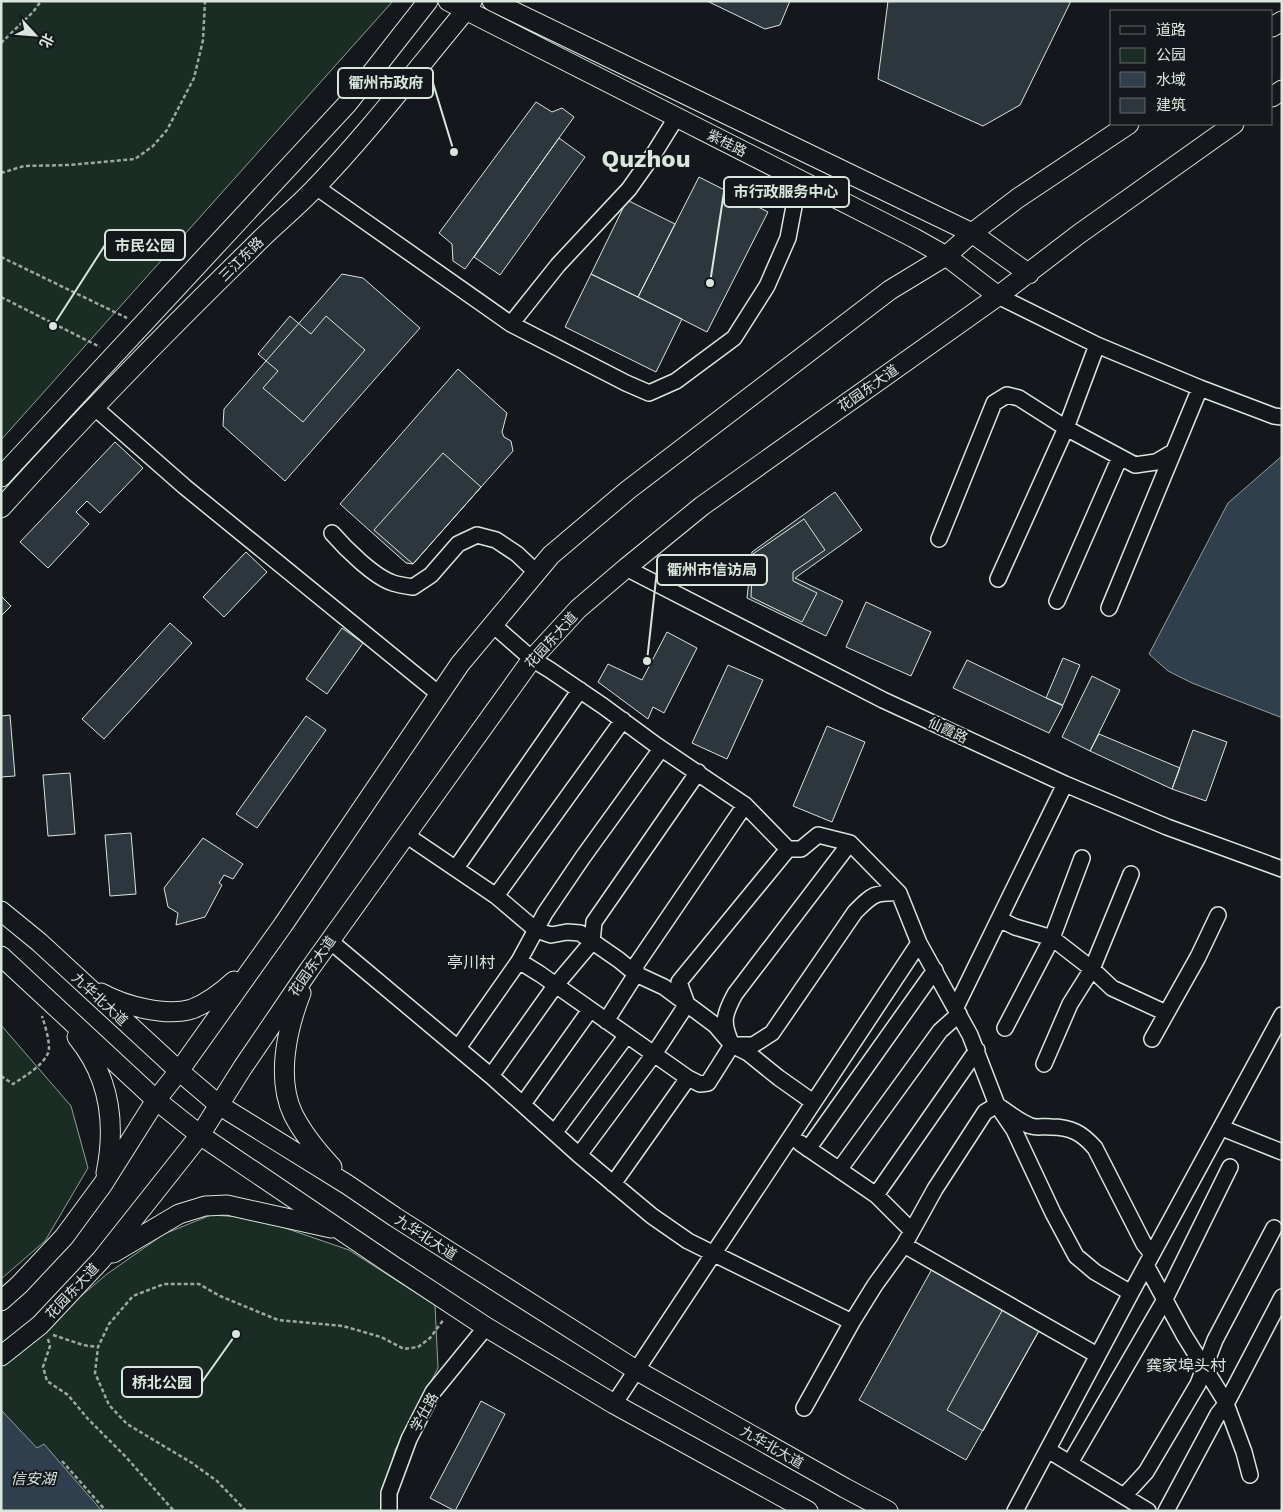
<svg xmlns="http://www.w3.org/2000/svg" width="1283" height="1512" font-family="'Work Sans','Noto Sans SC',sans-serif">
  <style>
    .green { fill: #1a2d24; stroke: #939e99 }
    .water { fill: #2f3f4d; stroke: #939e99 }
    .building { fill: #2c363c; stroke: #d8e6dc }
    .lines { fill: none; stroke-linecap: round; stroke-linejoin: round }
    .minor-casing { stroke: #d8e6dc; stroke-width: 18 }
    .major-casing { stroke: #d8e6dc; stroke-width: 21 }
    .path { stroke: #9da8a2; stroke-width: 2.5; stroke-dasharray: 4 2.5; stroke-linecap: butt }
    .minor { stroke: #14181c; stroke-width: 15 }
    .major { stroke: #14181c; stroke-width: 19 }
    .labels { text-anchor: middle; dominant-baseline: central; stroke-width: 4; stroke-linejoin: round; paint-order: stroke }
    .street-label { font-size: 14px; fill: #d8e6dc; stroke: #14181c }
    .water-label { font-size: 15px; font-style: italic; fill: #d8e6dc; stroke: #14181c }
    .quarter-label { font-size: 16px; fill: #d8e6dc; stroke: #14181c }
    .town-label { font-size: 24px; font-weight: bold; fill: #d8e6dc; stroke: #14181c }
    .leader { fill: none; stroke: #d8e6dc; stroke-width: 2 }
    .callout-dot { fill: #d8e6dc; stroke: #14181c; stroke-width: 2 }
    .callout { fill: #14181c; stroke: #d8e6dc; stroke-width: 2 }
    .callout-label { font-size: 15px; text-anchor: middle; font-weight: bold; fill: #d8e6dc }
  </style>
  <rect width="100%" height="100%" fill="#14181c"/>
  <path class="green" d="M 1,1 L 393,1 L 1,440 Z
    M 1,1025 L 71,1106 L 88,1168 L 45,1241 L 1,1279 Z
    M 211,1215 L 256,1218 L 349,1250 L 435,1305 L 438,1368 L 395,1450 L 380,1511 L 83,1511 L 1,1420 L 1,1364 L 107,1274 L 164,1234 Z"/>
  <path class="water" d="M 1282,456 L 1282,717 L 1280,717 L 1192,683 L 1168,671 L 1149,654 L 1228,503 Z
    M 1,1410 L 37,1448 L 44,1444 L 102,1511 L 1,1511 Z"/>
  <path class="building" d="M 707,1 L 790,1 L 780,25 L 765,29 Z
    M 888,1 L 1071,1 L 1020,105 L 983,126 L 878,79 Z
    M 536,102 L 552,112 L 562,108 L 574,117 L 465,269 L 453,261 L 452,244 L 439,233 Z
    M 559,138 L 585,157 L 500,275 L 474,257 Z
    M 699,177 L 768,212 L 707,332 L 638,297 Z
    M 627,200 L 675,224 L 638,297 L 591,274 Z
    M 342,274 L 363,278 L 420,328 L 285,481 L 223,426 L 224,409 Z
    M 591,274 L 682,319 L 656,372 L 565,327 Z
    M 290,316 L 311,334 L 326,316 L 365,350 L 303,422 L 263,388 L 278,371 L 258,354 Z
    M 458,369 L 507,413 L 502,432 L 504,437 L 511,441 L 513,451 L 413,564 L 406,563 L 340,504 Z
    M 115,442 L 143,468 L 100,513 L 87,501 L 76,512 L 89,524 L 48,568 L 20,542 Z
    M 443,453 L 481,487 L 413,564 L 374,530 Z
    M 835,492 L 862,530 L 795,578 L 843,601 L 826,636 L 747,598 L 752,552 Z
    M 804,519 L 825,550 L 793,572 L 793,581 L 817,593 L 802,622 L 751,597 L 753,554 Z
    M 246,552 L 267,572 L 224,617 L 203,597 Z
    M 1,596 L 11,606 L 1,616 Z
    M 866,602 L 931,632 L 911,676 L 846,647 Z
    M 170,623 L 192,643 L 104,739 L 82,719 Z
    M 342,628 L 363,643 L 327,694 L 306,679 Z
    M 667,632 L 697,648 L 664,713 L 653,707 L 648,719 L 598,682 L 608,664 L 642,680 Z
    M 1063,658 L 1080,665 L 1063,705 L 1046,698 Z
    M 967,660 L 1063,706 L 1049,733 L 953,688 Z
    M 728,665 L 763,680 L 727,759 L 692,743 Z
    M 1092,676 L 1120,690 L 1090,751 L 1062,737 Z
    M 10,715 L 15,776 L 1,777 L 1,716 Z
    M 306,716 L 326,730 L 257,828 L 236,814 Z
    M 827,726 L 865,742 L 832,822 L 793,806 Z
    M 1193,730 L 1227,742 L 1206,801 L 1172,789 Z
    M 1099,734 L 1180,768 L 1172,789 L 1090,751 Z
    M 70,773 L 75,834 L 48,836 L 43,775 Z
    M 131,833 L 136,894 L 110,896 L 105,835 Z
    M 203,838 L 243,864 L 233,879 L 224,875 L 219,883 L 222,885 L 205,917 L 176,925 L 178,913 L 168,907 L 164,888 Z
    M 932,1269 L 1040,1329 L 966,1460 L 859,1400 Z
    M 1003,1309 L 1040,1329 L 983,1431 L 947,1410 Z
    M 481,1401 L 505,1414 L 455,1511 L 430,1498 Z"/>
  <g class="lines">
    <g class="minor-casing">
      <path id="minor" d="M 316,187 L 511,324 L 626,383 L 649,393 L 676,381 L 734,338 L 767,286 L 788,238 L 799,180
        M 998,296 L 1097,345 L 1200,388 L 1274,416 L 1282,417
        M 511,324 L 558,265 L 629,189 L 653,155 L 676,118
        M 94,407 L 185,487 L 439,694
        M 332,533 C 345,548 374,577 393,583 C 399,585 406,586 413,587 L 431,575 L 458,544 L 477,535 L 496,540 L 517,554 L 536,572
        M 939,539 L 994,403 L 1007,395 L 1019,398 L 1066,428 L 1135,465 L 1156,462 L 1173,452
        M 626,568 L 883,700 L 1065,784 L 1167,827 L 1282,869
        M 998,579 L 1066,428 L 1097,345
        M 1057,601 L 1120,457
        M 1109,608 L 1200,388
        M 492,624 L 532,659 L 550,670 L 603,706 L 656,745 L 745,805 L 788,849 L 801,849 L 818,835 L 850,843 L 899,893 L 919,943 L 970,1035 L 997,1105 L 1014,1130 L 1053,1213 L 1076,1256 L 1095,1272 L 1131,1293
        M 406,835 L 496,896 L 536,930 L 551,935 L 567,932 L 580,933 L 619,960 L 636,974 L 664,987 L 715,1025 L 732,1045 L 748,1053 L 779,1078 L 813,1102
        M 456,868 L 580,690
        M 496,896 L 623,720
        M 999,919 L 1015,927 L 1052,938 L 1092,969 L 1112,988 L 1166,1013
        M 330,941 L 491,1076 L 579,1155 L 652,1216 L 688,1241 L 852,1322
        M 519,961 L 540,974 L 688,1078 L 700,1084 L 708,1083 L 732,1045 C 722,1023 723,1016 735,994 L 850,843
        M 956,1007 L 1065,784
        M 606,1021 L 636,974 L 636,965 L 745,805
        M 1005,1028 L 1052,938 L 1082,858
        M 1152,1039 L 1198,957 L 1218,915
        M 735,1045 L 753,1045 L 772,1033 L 855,912 C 872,895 874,892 899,893
        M 458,1048 L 519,961 L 545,913 L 583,857 L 661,749
        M 1044,1064 L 1070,1004 L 1092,969 L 1131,874
        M 491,1076 L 555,986 L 592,942 L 594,922 L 698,772
        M 523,1104 L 590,1010
        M 1222,1128 L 1282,1152
        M 555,1132 L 627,1035
        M 800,1143 L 876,1195 L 911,1230
        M 808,1149 L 935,970
        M 579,1155 L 654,1054 L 687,1004 L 679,982 L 788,849
        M 839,1170 L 940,1031 L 959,1014
        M 613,1184 L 688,1078
        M 876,1195 L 977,1050
        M 904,1245 L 1097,1355
        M 1146,1265 L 1184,1335 L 1225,1401 L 1244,1452 L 1250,1475
        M 614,1404 L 919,943
        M 804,1408 L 852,1322 L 875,1285 L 904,1245 L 935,1189 L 985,1112 L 997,1105 C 1008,1112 1019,1122 1031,1126 C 1037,1128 1044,1126 1051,1127 C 1071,1127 1082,1133 1095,1148 L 1144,1244 L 1152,1254
        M 1048,1450 L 1148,1511
        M 1070,1463 L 1164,1301 L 1230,1167
        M 1124,1496 L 1146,1472 L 1198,1384 L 1215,1340 L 1274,1228
        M 389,1511 L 389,1493 L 409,1439 L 433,1392 L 486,1327
        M 1015,1511 L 1131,1293 L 1282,1015
        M 1166,1511 L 1218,1414 L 1226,1404 L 1282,1297"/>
    </g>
    <g class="major-casing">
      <path id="major" d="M 448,1 L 914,238 L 946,256 L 998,296
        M 492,1 L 972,233 L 1029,274
        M 1272,27 L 1282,21
        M 1272,97 L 1282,90
        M 1,477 L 348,103 L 428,1
        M 1,508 C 81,419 165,333 251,249 C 271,228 294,210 314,189 C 368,133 416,70 466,10 L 472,1
        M 1,911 L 39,942 L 179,1071 L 219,1105 L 348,1185 L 395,1217 L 636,1370 L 845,1488 L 888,1511
        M 1,956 L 156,1100 L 200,1135 L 395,1267 L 486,1327 L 614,1404 L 808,1511
        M 101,993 C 125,1006 166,1017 192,1009 C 208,1003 222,992 234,981
        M 301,993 C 287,1029 276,1078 293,1114 C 303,1134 317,1151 332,1167
        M 77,1037 C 110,1077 116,1124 106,1173
        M 113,1253 L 179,1214 L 205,1206 L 227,1205 L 331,1228
        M 1,1301 L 19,1285 L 64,1237 L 103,1184 L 156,1100 L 179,1071 L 283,925 L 460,664 L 551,555 L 628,490 L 890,290 L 946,256 L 972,233 L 1018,198 L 1129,124
        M 1,1356 L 40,1325 L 101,1260 L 200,1135 L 243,1067 L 309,970 L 532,659 L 578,609 L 626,568 L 702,506 L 998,296 L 1079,234 L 1234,124"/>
    </g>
    <path class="path" d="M 1,43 L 33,12 L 41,1
      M 1,173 L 24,166 L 69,165 L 135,159 L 153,146 L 167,130 L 194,78 L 203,40 L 205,1
      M 1,257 L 127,318
      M 1,297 L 100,347
      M 1,1076 L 13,1084 C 24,1077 49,1062 49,1048 C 49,1038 45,1026 42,1016
      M 53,1335 L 83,1345 L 98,1347
      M 48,1339 L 50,1346 L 43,1367 L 47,1381 L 68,1395 L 88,1419 L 125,1456 L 174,1511
      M 62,1461 L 106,1511
      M 246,1511 L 217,1481 L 192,1463 L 127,1424 L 109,1405 L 95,1373 L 98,1347 L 109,1324 L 133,1296 L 164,1284 L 199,1284 L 220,1296 L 278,1320 L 343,1326 L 381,1337 L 404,1349 L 418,1347 L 430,1338 L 444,1319"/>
    <use href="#minor" class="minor"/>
    <use href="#major" class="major"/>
  </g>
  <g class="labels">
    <g class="street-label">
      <text transform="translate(727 143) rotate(27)">紫桂路</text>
      <text transform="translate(241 259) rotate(-45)">三江东路</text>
      <text transform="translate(868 388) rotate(-35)">花园东大道</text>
      <text transform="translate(551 640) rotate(-48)">花园东大道</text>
      <text transform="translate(948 730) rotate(25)">仙霞路</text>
      <text transform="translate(312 966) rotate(-55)">花园东大道</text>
      <text transform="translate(100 999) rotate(43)">九华北大道</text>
      <text transform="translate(426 1237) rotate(33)">九华北大道</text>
      <text transform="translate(72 1291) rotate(-47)">花园东大道</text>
      <text transform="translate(424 1412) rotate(-61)">学仕路</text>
      <text transform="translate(772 1447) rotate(30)">九华北大道</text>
    </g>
    <g class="water-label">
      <text x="33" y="1479">信安湖</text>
    </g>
    <g class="quarter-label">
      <text x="471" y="962">亭川村</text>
      <text x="1186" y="1365">龚家埠头村</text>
    </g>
    <g class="town-label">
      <text x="646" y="159">Quzhou</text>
    </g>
  </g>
  <path class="leader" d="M454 152L433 83M710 283L724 192M53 326L105 245M647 661L657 570M236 1334L202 1382"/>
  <g class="callout-dot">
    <circle cx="454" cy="152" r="5"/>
    <circle cx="710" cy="283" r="5"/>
    <circle cx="53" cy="326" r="5"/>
    <circle cx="647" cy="661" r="5"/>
    <circle cx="236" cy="1334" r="5"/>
  </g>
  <g class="callout">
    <rect x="338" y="68" width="95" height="30" rx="5"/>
    <rect x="724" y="177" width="125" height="30" rx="5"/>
    <rect x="105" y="230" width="80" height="30" rx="5"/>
    <rect x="657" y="555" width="110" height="30" rx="5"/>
    <rect x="122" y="1367" width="80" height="30" rx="5"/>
  </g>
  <g class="callout-label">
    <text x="386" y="88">衢州市政府</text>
    <text x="786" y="197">市行政服务中心</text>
    <text x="145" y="251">市民公园</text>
    <text x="712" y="575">衢州市信访局</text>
    <text x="162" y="1388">桥北公园</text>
  </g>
  <rect width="1283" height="1512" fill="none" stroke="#d8e6dc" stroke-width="5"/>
  <rect x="1110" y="10" width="162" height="115" fill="#14181c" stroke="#626a69"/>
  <rect x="1120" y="26" width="25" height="8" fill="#14181c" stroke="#626a69"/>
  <text x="1156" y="35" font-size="15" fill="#d8e6dc">道路</text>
  <rect x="1120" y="48" width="25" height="15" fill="#1a2d24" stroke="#626a69"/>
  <text x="1156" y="60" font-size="15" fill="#d8e6dc">公园</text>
  <rect x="1120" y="72" width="25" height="15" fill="#2f3f4d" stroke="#626a69"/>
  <text x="1156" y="85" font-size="15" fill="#d8e6dc">水域</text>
  <rect x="1120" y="98" width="25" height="15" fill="#2c363c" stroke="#626a69"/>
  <text x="1156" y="110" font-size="15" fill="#d8e6dc">建筑</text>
  <g transform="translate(35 35) rotate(116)" stroke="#14181c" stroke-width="4" paint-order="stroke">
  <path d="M0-4L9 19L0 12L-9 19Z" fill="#d8e6dc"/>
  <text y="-8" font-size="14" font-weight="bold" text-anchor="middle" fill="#d8e6dc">北</text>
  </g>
</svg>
